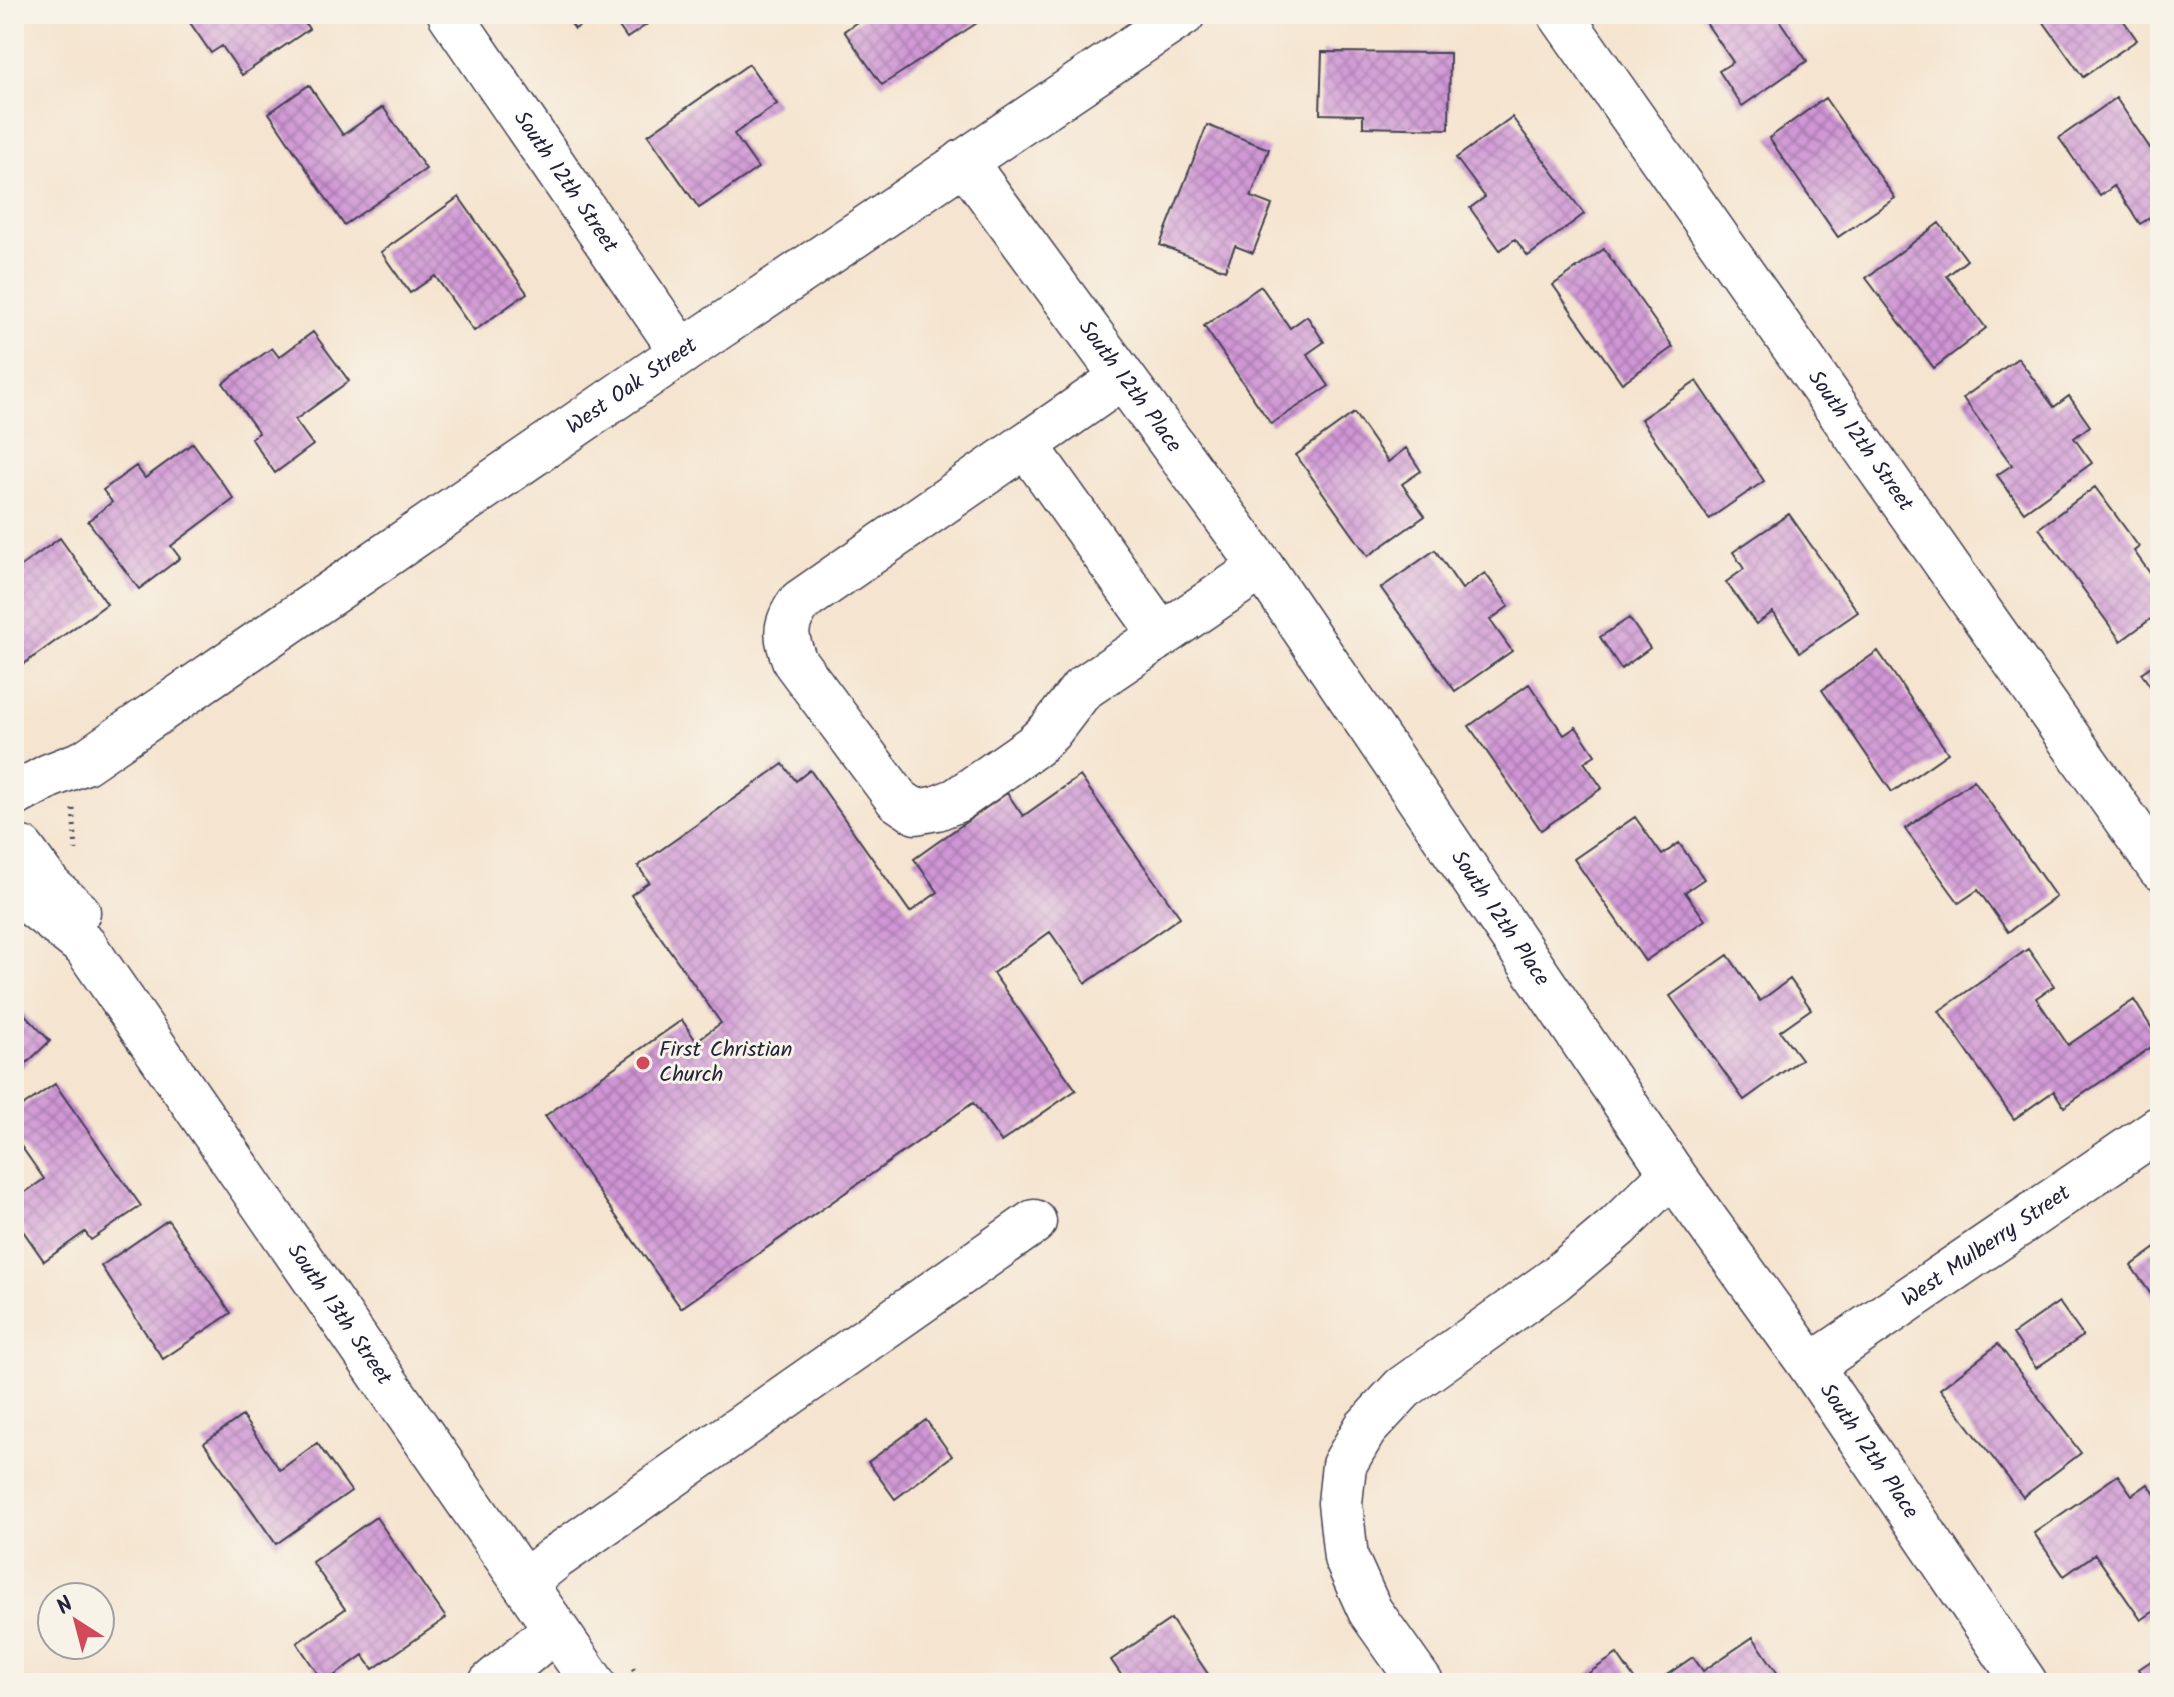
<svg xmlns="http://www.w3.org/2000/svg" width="2174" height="1697" font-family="Kalam,sans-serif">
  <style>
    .building { fill: url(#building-cross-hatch) }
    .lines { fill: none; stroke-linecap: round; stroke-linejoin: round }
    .minor-casing { stroke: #423f51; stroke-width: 47 }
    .path { stroke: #423f51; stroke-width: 5; stroke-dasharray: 2 6; stroke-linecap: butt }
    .minor { stroke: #fff; stroke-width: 44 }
    .poi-dot { fill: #d1495b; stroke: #f7f3e8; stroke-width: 3 }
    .labels { text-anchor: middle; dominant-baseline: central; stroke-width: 6; stroke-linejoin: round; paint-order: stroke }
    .street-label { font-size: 22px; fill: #22223b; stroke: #f7f3e8 }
    .poi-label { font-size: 22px; fill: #22223b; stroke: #f7f3e8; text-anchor: start }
  </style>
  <defs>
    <pattern id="building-cross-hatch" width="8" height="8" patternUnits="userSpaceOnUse" patternTransform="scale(2)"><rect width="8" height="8" fill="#d096d5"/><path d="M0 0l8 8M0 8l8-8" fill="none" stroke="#a87aae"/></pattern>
  </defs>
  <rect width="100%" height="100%" fill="#f7f3e8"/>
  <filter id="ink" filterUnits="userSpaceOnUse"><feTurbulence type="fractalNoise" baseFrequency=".0125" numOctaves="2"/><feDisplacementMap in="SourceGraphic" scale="16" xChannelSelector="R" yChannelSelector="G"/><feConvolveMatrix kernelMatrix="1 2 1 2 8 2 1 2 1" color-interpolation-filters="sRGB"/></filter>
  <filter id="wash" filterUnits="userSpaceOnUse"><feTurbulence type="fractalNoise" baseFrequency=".006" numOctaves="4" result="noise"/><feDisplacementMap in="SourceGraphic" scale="32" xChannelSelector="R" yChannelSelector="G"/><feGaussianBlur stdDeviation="1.8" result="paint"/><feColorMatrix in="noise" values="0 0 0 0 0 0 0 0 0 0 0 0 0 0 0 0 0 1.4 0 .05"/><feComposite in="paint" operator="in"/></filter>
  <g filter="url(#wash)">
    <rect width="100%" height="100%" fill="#f5e4cf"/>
    <g id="blocks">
      <path class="building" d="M 184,14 L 299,14 L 309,29 L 242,75 L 222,46 L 211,53 Z
        M 564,14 L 596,14 L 575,29 Z
        M 610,14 L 662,14 L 627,38 Z
        M 869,14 L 979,14 L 983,19 L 882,85 L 844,31 Z
        M 1700,14 L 1775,14 L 1807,61 L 1742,106 L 1719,71 L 1733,62 Z
        M 2038,14 L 2119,14 L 2137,40 L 2083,77 Z
        M 1322,52 L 1450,53 L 1449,129 L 1363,127 L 1363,115 L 1320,114 Z
        M 749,64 L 777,104 L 734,134 L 758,168 L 699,208 L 648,135 Z
        M 309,85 L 343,135 L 383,107 L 426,169 L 344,225 L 269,113 Z
        M 1825,98 L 1895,198 L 1838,237 L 1769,138 Z
        M 2116,98 L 2150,148 L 2160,141 L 2160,211 L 2140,224 L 2114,186 L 2100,196 L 2059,138 Z
        M 1512,117 L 1584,214 L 1528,256 L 1515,239 L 1500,250 L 1470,208 L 1485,197 L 1456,158 Z
        M 1207,125 L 1269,149 L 1251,197 L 1272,205 L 1253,253 L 1235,246 L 1225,270 L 1160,245 Z
        M 459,197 L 527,293 L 474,331 L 435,276 L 410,293 L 381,252 Z
        M 1939,223 L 1967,260 L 1947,276 L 1986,328 L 1934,368 L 1866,278 Z
        M 1604,249 L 1673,347 L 1622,383 L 1553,285 Z
        M 1261,286 L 1290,328 L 1307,316 L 1324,342 L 1307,354 L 1329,386 L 1271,424 L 1204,326 Z
        M 313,332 L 349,381 L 295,420 L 313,445 L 275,473 L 251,438 L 259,433 L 223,383 L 272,348 L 279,357 Z
        M 2018,358 L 2054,407 L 2069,396 L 2090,426 L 2074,438 L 2092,463 L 2024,512 L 1997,475 L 2012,465 L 1963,398 Z
        M 1697,381 L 1764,481 L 1709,519 L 1641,419 Z
        M 1354,413 L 1388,462 L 1406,448 L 1421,471 L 1402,484 L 1425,516 L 1368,556 L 1296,455 Z
        M 193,443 L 234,499 L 171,546 L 180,558 L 139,589 L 88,521 L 112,502 L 103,490 L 136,466 L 145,478 Z
        M 2095,487 L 2139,547 L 2134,551 L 2160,587 L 2160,612 L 2121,641 L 2039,528 Z
        M 1789,514 L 1858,612 L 1800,652 L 1773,612 L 1756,624 L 1726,582 L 1744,569 L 1733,552 Z
        M 60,538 L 107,604 L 14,671 L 14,571 Z
        M 1435,550 L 1462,589 L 1485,573 L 1509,606 L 1490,620 L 1512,651 L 1455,691 L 1381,588 Z
        M 1629,618 L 1650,648 L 1621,669 L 1600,637 Z
        M 1878,651 L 1948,753 L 1892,792 L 1822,690 Z
        M 2160,660 L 2160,700 L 2141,673 Z
        M 1529,684 L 1564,735 L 1576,727 L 1595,755 L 1584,762 L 1602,788 L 1541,830 L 1469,726 Z
        M 783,764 L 796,781 L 810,770 L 910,912 L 938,892 L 914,859 L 1007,793 L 1023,816 L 1080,776 L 1180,917 L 1086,983 L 1050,932 L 993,973 L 1076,1090 L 1001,1142 L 973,1103 L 681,1308 L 545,1116 L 682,1020 L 696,1041 L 721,1023 L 631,895 L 649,882 L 638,866 Z
        M 1974,780 L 2056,897 L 2008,932 L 1978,890 L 1959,903 L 1905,829 Z
        M 1635,817 L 1662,855 L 1679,843 L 1704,879 L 1685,892 L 1705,920 L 1645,961 L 1574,859 Z
        M 2028,949 L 2054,986 L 2036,998 L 2068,1045 L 2134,1000 L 2160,1041 L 2064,1107 L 2054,1091 L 2014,1119 L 1939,1011 Z
        M 1728,955 L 1760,1001 L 1790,979 L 1811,1009 L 1780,1031 L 1801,1059 L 1744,1100 L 1670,996 Z
        M 14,1003 L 50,1041 L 14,1075 Z
        M 55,1084 L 141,1206 L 91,1240 L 85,1232 L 44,1261 L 14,1218 L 14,1200 L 44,1179 L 14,1136 L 14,1112 Z
        M 168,1220 L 231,1313 L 163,1359 L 101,1266 Z
        M 2160,1245 L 2160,1307 L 2131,1266 Z
        M 2059,1302 L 2083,1336 L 2036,1368 L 2013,1334 Z
        M 1998,1344 L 2081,1453 L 2023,1497 L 1940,1389 Z
        M 242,1416 L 280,1470 L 317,1443 L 351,1491 L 276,1544 L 204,1443 Z
        M 926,1420 L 952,1456 L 895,1499 L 868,1462 Z
        M 2118,1475 L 2132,1495 L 2148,1484 L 2160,1502 L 2160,1528 L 2154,1532 L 2160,1541 L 2160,1607 L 2141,1620 L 2095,1554 L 2064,1576 L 2034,1533 Z
        M 376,1517 L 446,1618 L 373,1669 L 363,1655 L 324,1683 L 297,1643 L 345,1609 L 312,1562 Z
        M 1171,1619 L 1214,1683 L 1127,1683 L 1111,1660 Z
        M 1753,1637 L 1784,1683 L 1655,1683 L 1693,1657 L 1703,1671 Z
        M 1617,1654 L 1637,1683 L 1574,1683 Z
        M 2160,1655 L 2160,1683 L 2148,1683 L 2139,1669 Z"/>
    </g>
  </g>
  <g filter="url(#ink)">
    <use href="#blocks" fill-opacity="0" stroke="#423f51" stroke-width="2"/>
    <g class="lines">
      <g class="minor-casing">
        <g id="minor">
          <path id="s1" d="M 450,14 L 682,352"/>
          <path id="s2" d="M 1560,14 L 2160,868"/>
          <path id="s3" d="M 964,161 L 1262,567 L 1672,1173 L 1811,1366 L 2025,1683"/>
          <path d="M 1122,378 L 800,602 C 783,626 785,636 795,662 L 898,800 L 916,812 L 937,808 L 957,800 L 1034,746 L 1050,731 L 1082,689 L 1262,567"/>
          <path d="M 1026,445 L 1161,634"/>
          <path id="s4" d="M 14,795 L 49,776 L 85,762 L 682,352 L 1183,14"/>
          <path d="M 22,849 L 50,887 L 78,912"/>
          <path id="s5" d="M 14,890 L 85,946 L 593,1683"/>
          <path id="s6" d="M 1811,1366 L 2160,1128"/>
          <path d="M 524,1583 L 555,1558 L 1034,1222"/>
          <path d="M 491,1683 L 554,1630"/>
          <path d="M 1421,1683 L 1370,1611 L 1346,1558 L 1340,1503 L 1344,1465 L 1365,1429 L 1403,1388 L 1554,1280 L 1618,1226 L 1672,1173"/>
        </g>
      </g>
      <path class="path" d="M 73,809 L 76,850
        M 633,1668 L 644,1683"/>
      <use href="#minor" class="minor"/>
    </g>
  </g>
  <circle class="poi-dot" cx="643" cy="1063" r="8"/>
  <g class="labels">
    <g class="street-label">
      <text stroke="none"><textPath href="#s1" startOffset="204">South 12th Street</textPath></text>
      <text stroke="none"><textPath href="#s4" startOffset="742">West Oak Street</textPath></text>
      <text stroke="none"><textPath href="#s3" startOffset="280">South 12th Place</textPath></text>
      <text stroke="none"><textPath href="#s2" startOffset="522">South 12th Street</textPath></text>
      <text stroke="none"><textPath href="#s3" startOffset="928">South 12th Place</textPath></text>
      <text stroke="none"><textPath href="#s6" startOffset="212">West Mulberry Street</textPath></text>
      <text stroke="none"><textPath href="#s5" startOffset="538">South 13th Street</textPath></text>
      <text stroke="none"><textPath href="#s3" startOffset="1576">South 12th Place</textPath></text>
    </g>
    <g class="poi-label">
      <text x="659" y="1050">First Christian<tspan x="659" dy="25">Church</tspan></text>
    </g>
  </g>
  <rect width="2174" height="1697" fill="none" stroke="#f7f3e8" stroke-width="48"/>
  <g transform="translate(76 1621) rotate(324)"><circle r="38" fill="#f7f3e8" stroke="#a29fa3" stroke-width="2"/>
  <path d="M0-6L14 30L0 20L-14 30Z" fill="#d1495b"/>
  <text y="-12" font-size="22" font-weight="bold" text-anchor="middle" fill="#22223b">N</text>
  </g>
</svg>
